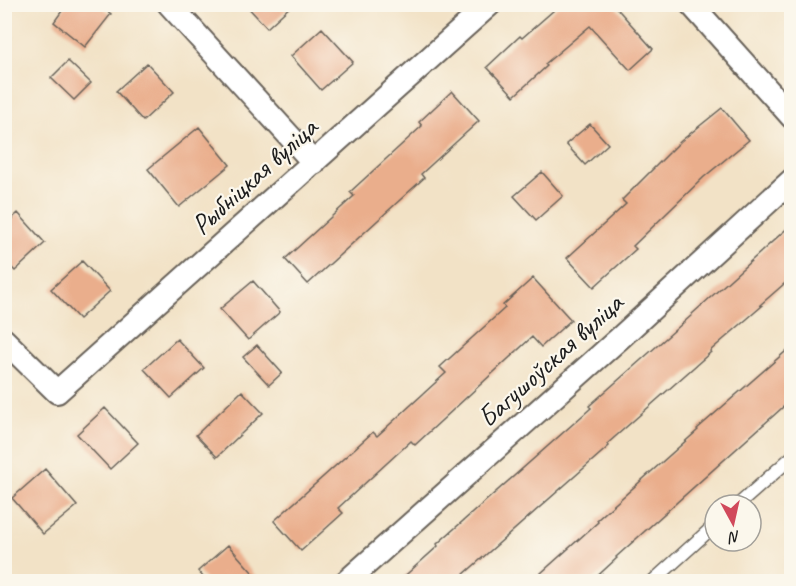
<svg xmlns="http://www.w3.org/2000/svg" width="796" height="586" font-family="Caveat,sans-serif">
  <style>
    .building { fill: #eaae8c }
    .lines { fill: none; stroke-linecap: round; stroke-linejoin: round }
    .lane-casing { stroke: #676158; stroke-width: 15 }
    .street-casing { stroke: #676158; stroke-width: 26 }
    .lane { stroke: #fff; stroke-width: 12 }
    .street { stroke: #fff; stroke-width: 22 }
    .labels { text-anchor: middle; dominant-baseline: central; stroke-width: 4.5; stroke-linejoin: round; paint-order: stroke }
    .street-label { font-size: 28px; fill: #1c1c1c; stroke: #fbf7ec }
  </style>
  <rect width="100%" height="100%" fill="#fbf7ec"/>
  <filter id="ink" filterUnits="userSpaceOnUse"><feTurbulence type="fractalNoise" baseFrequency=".0167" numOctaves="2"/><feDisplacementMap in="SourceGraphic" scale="12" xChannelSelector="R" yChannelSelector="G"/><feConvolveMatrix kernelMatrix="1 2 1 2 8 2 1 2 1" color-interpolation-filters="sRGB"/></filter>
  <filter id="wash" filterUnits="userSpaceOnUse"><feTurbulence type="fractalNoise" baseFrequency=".008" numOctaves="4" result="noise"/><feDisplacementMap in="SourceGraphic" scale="24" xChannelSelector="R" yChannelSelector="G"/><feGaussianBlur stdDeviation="1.35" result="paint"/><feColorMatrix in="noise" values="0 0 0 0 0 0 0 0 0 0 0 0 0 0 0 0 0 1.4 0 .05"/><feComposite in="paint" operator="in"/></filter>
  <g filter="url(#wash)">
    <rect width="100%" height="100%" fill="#f2e2c6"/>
    <g id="blocks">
      <path class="building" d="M 67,4 L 98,4 L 111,14 L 85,47 L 54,22 Z
        M 245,4 L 293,4 L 267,28 Z
        M 561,4 L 613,4 L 653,49 L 630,70 L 590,26 L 545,64 L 547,66 L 514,96 L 487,67 L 520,36 L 522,38 Z
        M 322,28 L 353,62 L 321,90 L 291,56 Z
        M 68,61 L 91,83 L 74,100 L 51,78 Z
        M 147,63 L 174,92 L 143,121 L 116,91 Z
        M 452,91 L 479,121 L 421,174 L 424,178 L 308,284 L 285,259 L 354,196 L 350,192 L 422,126 L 419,122 Z
        M 722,108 L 749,140 L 704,177 L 633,246 L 636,249 L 594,287 L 567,258 L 626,204 L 622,200 L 681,141 Z
        M 590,124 L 608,144 L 585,165 L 566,144 Z
        M 199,127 L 230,165 L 179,207 L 148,169 Z
        M 542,172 L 563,196 L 536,220 L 514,196 Z
        M 18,213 L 45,243 L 15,271 L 4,260 L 4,226 Z
        M 792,224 L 792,277 L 760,305 L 762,306 L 710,351 L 711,352 L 607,444 L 609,446 L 455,582 L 398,582 L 438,546 L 437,544 L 591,408 L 589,406 L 692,315 L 692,314 Z
        M 82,261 L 110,291 L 79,319 L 51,289 Z
        M 533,278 L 571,320 L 541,347 L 532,337 L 415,445 L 411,441 L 338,508 L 343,513 L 301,551 L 274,521 L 373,432 L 377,436 L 446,373 L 440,367 L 505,308 L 503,305 Z
        M 253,281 L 280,312 L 248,340 L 220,309 Z
        M 177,339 L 204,368 L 171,398 L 144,369 Z
        M 257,345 L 282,373 L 269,385 L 243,357 Z
        M 792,346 L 792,399 L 616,557 L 617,558 L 591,582 L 531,582 L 598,522 L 597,520 L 698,430 L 697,429 Z
        M 242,391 L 263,413 L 217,457 L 196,435 Z
        M 105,408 L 138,443 L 110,469 L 77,434 Z
        M 45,469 L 77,506 L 43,534 L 12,498 Z
        M 228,545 L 261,582 L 207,582 L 198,571 Z"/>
    </g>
  </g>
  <g filter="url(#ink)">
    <use href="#blocks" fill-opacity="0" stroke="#676158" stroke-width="1.5"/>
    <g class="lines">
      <g class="lane-casing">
        <path id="lane" d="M 738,505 L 792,457
          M 652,582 L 715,525"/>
      </g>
      <g class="street-casing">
        <path id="street" d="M 169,4 L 314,163
          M 691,4 L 792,117
          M 4,340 L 57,392 L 490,4
          M 346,582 L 621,337 L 792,180"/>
      </g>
      <use href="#lane" class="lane"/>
      <use href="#street" class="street"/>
    </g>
  </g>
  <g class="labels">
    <g class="street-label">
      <text transform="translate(254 176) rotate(-42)">Рыбніцкая вуліца</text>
      <text transform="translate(550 360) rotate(-42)">Багушоўская вуліца</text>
    </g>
  </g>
  <rect width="796" height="586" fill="none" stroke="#fbf7ec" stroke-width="24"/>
  <g transform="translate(733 523) rotate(172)"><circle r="28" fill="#fbf7ec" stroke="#a29f99" stroke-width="1.5"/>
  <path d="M0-4.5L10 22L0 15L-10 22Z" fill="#d1495b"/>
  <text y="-9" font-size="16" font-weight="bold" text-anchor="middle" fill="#1c1c1c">N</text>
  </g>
</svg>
